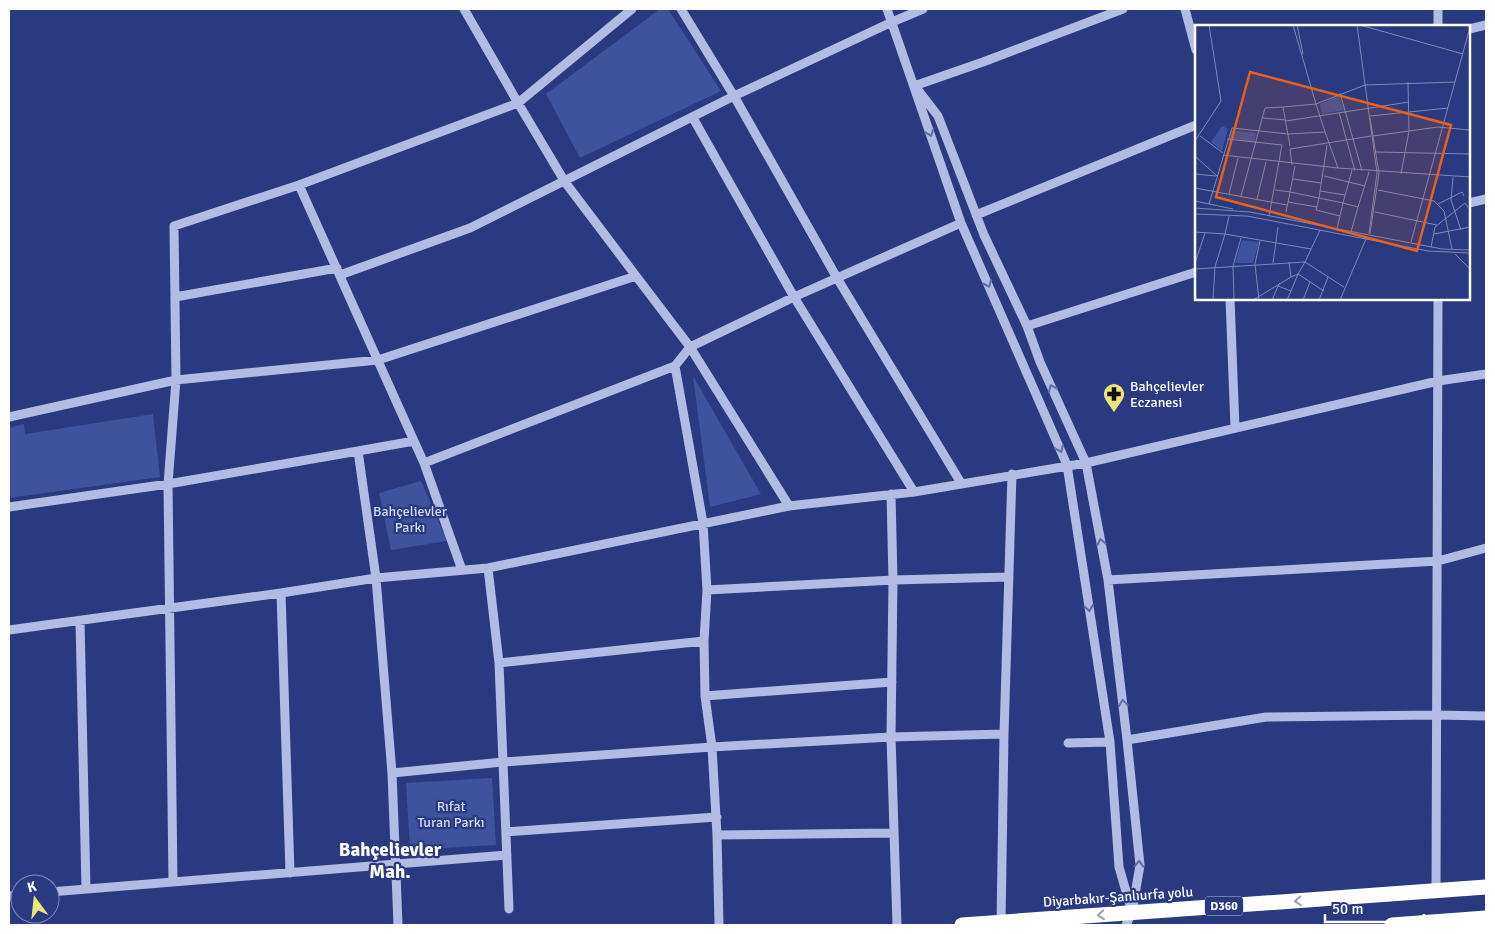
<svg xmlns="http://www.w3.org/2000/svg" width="1495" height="934" font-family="Signika,sans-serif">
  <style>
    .green { fill: #3e529d }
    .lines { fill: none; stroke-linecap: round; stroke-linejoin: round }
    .minor { stroke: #b1bce5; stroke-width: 9 }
    .highway { stroke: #fff; stroke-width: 15 }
    .oneway { stroke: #5f6ea8 }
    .oneway2 { stroke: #949cc0 }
    .labels { text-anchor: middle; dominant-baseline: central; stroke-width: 4.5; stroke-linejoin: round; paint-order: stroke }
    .shield { fill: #293a80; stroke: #bfc4d9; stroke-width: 1 }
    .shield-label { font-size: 12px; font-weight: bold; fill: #fff }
    .poi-label { font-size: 14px; fill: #fff; stroke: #293a80; text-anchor: start }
    .park-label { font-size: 14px; fill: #d3dbf4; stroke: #293a80 }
    .street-label { font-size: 14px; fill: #fff; stroke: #293a80 }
    .district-label { font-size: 19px; font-weight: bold; fill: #fff; stroke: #293a80 }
    .inset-road { fill: none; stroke: #7f89b3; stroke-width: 1 }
    .view { fill: #e96118; fill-opacity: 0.15; stroke: #e96118; stroke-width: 2.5 }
    .inset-edge { fill: none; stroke: #fff; stroke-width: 2.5 }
  </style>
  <rect width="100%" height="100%" fill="#293a80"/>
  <path class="green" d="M 660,9 L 668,9 L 721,91 L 580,158 L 546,94 Z
    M 693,376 L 761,494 L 710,507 Z
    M 153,414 L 160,477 L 9,498 L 9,428 L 24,424 L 25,434 Z
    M 421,481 L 447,541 L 391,550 L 379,493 Z
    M 492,778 L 496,845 L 410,850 L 406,783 Z"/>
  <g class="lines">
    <path class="minor" d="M 464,9 L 518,103 L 632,9
      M 681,9 L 734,96 L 837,278 L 961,483
      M 887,9 L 961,223 L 1067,465 L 1110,742 L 1119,867 L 1132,912
      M 1185,9 L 1196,50
      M 1438,26 L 1438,9
      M 1469,29 L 1486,25
      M 914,86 L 983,62 L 1123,9
      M 918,90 L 938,116 L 984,235 L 1027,326 L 1040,362 L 1086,463 L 1108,580 L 1127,740 L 1140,865 L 1132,912 L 1126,925
      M 693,118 L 794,297 L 914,492
      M 299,185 L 518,103 L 565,182 L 636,276
      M 1469,203 L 1486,199
      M 976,215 L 1196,125
      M 340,275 L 470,228 L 734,96 L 892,22 L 923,9
      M 175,297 L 337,268
      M 1230,299 L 1235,428
      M 1027,326 L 1196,272
      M 9,417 L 176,380 L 378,360 L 636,276 L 690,347 L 789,506 L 914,492 L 1086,463 L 1438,381 L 1486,374
      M 358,451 L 414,441 L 424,463
      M 891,494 L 893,580 L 891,737 L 712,747 L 717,835 L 894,833
      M 9,507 L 168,484 L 358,451 L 376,578 L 392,773 L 398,925
      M 488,568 L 499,663 L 503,762 L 712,747 L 705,696 L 704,641 L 707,590 L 703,523 L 675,366
      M 462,570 L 424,463 L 675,366 L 690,347 L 794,297 L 961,223
      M 1108,580 L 1438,561 L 1486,548
      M 707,590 L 893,580 L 1009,577
      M 281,593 L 290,873
      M 80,621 L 86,889
      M 9,630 L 281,593 L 376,578 L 488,568 L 789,506
      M 499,663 L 704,641
      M 705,696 L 892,682
      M 1127,740 L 1266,717 L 1436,715 L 1486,716
      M 1068,743 L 1110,742
      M 392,773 L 503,762 L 509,909
      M 506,832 L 717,817
      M 717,835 L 719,925
      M 173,882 L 168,484 L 176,380 L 174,226 L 299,185 L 414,441
      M 1436,891 L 1438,299
      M 50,892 L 507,855
      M 9,896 L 20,895
      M 1001,923 L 1004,734
      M 897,925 L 891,737 L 1004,734 L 1012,474"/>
    <path class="highway" d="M 962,925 L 1486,887
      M 1392,925 L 1486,918"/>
  </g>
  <defs><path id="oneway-chevron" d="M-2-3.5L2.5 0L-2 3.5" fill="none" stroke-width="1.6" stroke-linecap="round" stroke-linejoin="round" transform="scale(1.25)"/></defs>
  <g class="oneway">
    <use href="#oneway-chevron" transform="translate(930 133) rotate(71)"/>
    <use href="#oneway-chevron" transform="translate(988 284) rotate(66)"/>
    <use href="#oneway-chevron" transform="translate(1052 388) rotate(-114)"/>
    <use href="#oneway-chevron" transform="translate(1060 449) rotate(67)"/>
    <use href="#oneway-chevron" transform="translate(1101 542) rotate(-100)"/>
    <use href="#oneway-chevron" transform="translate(1089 608) rotate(81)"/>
    <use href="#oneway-chevron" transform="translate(1123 703) rotate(-97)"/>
    <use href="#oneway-chevron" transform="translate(1139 864) rotate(-88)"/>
  </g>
  <g class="oneway2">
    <use href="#oneway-chevron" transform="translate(1298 901) rotate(176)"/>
    <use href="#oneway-chevron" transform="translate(1101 915) rotate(175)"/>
  </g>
  <defs>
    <g id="pharmacy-pin" transform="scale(1.125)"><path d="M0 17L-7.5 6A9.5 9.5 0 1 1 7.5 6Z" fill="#ece678" stroke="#293a80"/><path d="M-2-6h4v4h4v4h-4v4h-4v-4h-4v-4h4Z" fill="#111"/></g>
  </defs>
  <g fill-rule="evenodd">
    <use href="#pharmacy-pin" x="1114" y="394"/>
  </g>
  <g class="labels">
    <rect class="shield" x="1205" y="896.5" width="38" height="19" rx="4"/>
    <g class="shield-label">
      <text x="1224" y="906">D360</text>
    </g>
    <g class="poi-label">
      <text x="1130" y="386">Bahçelievler<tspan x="1130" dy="16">Eczanesi</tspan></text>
    </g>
    <g class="park-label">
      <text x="410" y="511">Bahçelievler<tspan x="410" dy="16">Parkı</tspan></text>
      <text x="451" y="806">Rıfat<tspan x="451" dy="16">Turan Parkı</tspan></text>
    </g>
    <g class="street-label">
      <text transform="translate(1118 897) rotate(-4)">Diyarbakır-Şanlıurfa yolu</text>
    </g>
    <g class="district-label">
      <text x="390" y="850">Bahçelievler<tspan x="390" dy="22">Mah.</tspan></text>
    </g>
  </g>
  <g transform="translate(1195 25)">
    <rect width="275" height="275" fill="#293a80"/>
    <path d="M 144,71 L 149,85 L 127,89 L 125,79 ZM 27,101 L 33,104 L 27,126 L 16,117 ZM 36,105 L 61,108 L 59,117 L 34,113 ZM 47,215 L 64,217 L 58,238 L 40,238 Z" fill="#3e529d"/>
    <path class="inset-road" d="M 98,0 L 121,79 L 170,60 L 260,57M 102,0 L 108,29M 162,0 L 182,148 L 174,209M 165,0 L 268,29M 145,68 L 167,146M 88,82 L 121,79 L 130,107M 144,87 L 160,146M 175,91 L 253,83M 68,93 L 91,95M 91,96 L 214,77M 5,111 L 28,128M 178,111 L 243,102 L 275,105M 32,114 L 87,120 L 74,191M 0,116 L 26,76 L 14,0M 181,127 L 275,129M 28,130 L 143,143M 0,131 L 22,151M 97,140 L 95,124 L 176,111M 100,141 L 95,167 L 124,173 L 132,120M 0,149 L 21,151M 206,149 L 214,106 L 213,57M 129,151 L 170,161M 258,152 L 256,175 L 266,205M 98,154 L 126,158M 0,163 L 92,180M 80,165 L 95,167 L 91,187M 183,165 L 239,176 L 249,186 L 257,224M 125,166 L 150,170M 34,169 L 43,133M 46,171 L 70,83 L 88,82 L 95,121M 62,174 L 71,137M 0,176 L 38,184M 93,177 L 122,182M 14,179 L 37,103 L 93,109 L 130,107 L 143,143 L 275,152M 243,179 L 267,167 L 269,171M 0,183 L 55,187 L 247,224 L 275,225M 180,187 L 242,200M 0,189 L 52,191 L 233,226 L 275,228M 145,191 L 121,185 L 124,173 L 148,178 L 157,145M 142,204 L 148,178 L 163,182 L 174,147M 0,207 L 30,209 L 34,191M 156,207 L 163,182M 175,208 L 184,148 L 175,93M 239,209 L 275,202M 216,217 L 275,2M 236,222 L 240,202 L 270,178 L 275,185M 260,229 L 275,244M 94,237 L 96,252 L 103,249 L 110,237 L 149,262M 0,238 L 10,208M 78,238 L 83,202M 0,244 L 110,237 L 125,205M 85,258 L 83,261 L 96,266 L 92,275M 0,260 L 1,275M 96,266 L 103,249 L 129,266M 18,275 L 20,242 L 30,209 L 116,224M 39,275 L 38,241 L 46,213M 58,275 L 96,252M 64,275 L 60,239 L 65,216M 77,275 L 83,261M 108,275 L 115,257M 124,275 L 133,252M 145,275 L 171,214"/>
    <path class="view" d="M 55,47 L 256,100 L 222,226 L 21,172 Z"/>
    <rect width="275" height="275" class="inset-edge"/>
  </g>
  <rect width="1495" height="934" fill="none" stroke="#ffffff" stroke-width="20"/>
  <g transform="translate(35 899) rotate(345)"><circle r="24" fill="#293a80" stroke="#7f89b3"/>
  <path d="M0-4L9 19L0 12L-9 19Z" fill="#ece678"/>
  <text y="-8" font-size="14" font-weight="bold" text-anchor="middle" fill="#ffffff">K</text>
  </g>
  <path d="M1325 914v8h99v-8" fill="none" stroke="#ffffff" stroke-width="2.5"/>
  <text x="1332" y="914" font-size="15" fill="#ffffff" stroke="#293a80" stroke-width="4" paint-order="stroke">50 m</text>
</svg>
